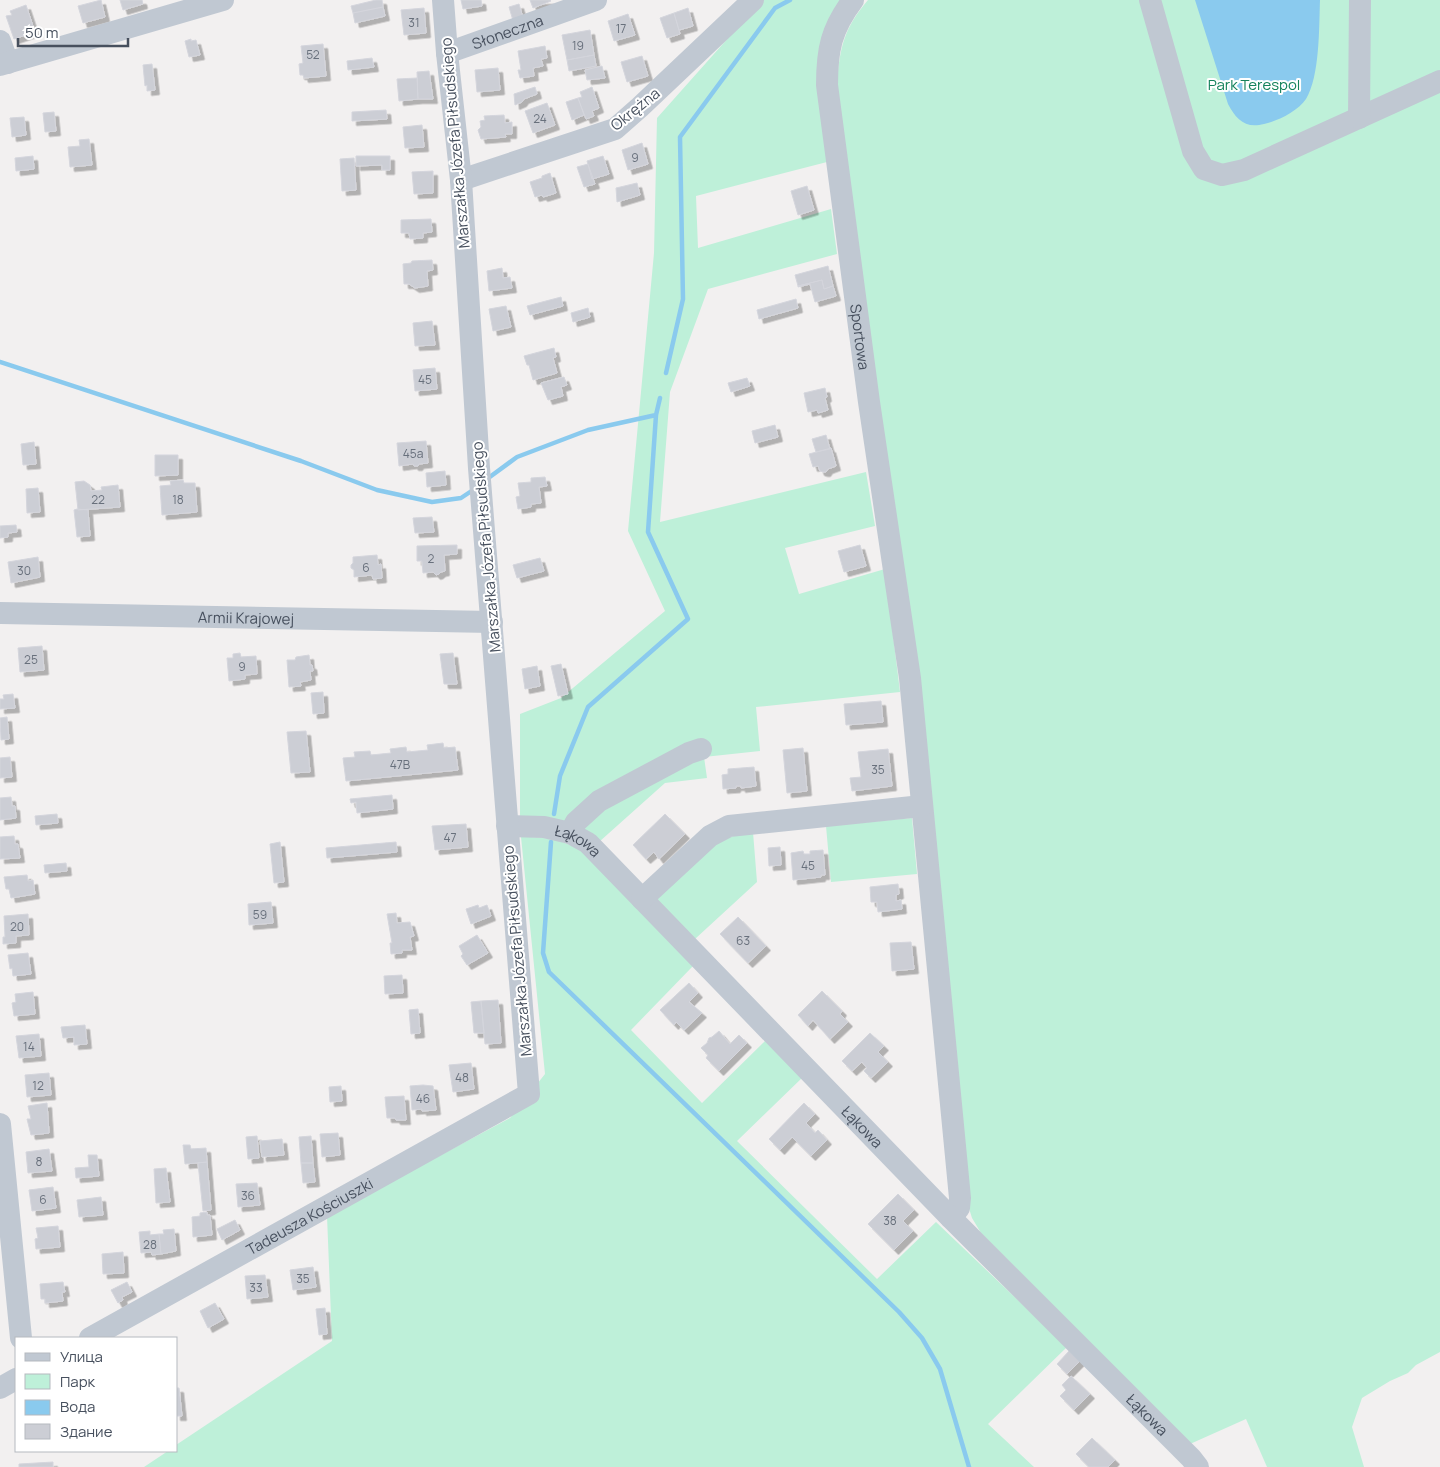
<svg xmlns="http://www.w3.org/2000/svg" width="1440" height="1467" font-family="Manrope,sans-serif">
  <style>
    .green { fill: #bef0d9 }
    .water { fill: #8acaee }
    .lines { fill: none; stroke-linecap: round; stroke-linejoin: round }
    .stream { stroke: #8acaee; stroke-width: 4.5 }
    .building { fill: #ccced5; stroke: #d4d5dc; filter: url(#shadow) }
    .minor { stroke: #c0c8d2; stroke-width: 22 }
    .labels { text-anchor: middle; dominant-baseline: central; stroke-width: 4; stroke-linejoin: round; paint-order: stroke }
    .number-label { font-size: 12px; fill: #68707c }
    .street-label { font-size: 15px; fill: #47505e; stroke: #fff }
    .park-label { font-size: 15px; fill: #15825c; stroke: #fff }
  </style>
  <defs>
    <filter id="shadow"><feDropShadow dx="4.5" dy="4.5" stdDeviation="0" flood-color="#0004"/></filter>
  </defs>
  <rect width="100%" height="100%" fill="#f2f0f0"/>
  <path class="green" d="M 762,0 L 845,0 L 827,162 L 696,196 L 698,248 L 831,209 L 837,254 L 708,289 L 670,392 L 660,522 L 866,472 L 875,526 L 785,548 L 799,594 L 885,569 L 900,692 L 756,707 L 760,751 L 704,757 L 707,778 L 665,783 L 599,842 L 520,816 L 520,714 L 561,698 L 665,611 L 628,531 L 654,253 L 657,118 Z
    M 868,0 L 1440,0 L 1440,1352 L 1416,1365 L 1408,1373 L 1390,1381 L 1362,1398 L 1352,1427 L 1364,1467 L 1267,1467 L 1246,1419 L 1190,1444 L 981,1233 L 972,1218 L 967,1202 L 837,83 C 840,47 844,28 868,0 Z
    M 912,818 L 917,874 L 831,882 L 826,826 Z
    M 753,832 L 757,882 L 695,939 L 653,899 L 720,839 Z
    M 521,837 C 546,837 563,839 584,853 L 693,966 L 631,1030 L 702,1103 L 765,1041 L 803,1077 L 737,1141 L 877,1279 L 936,1222 L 1067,1347 L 988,1424 L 1034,1467 L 144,1467 L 168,1451 L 176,1451 L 176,1445 L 332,1341 L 327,1216 L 510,1118 L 545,1074 Z"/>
  <path class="water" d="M 1195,0 L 1320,0 C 1319,27 1320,76 1306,99 C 1298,111 1278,121 1264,124 C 1245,129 1236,119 1228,104 Z"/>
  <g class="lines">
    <path class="stream" d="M 0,362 L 301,461 L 377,490 L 432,502 L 461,498 L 473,490
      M 666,373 L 683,299 L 680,137 L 775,8 L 790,0
      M 487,479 L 517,457 L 588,430 L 656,415
      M 554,814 L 560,776 L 588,707 L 688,619 L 648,532 L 656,415 L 660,398
      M 551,842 L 543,953 L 549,972 L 899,1312 L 922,1338 L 940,1369 L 969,1467"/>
  </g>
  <path class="building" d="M 101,0 L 105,17 L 83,23 L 78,6 Z
    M 120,0 L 142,0 L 143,4 L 123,10 Z
    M 376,0 L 382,0 L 383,7 L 353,13 L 351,6 Z
    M 461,0 L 481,0 L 482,6 L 463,9 Z
    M 530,0 L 550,0 L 551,1 L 533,8 Z
    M 519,4 L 524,21 L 514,24 L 509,7 Z
    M 26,5 L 35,32 L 14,39 L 6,16 L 12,15 L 10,11 Z
    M 383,7 L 385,16 L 355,23 L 353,13 Z
    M 424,8 L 426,33 L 404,35 L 401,10 Z
    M 688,8 L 693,26 L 679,30 L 674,13 Z
    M 674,13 L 680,34 L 667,38 L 660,18 Z
    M 628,14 L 635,35 L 614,41 L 608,21 Z
    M 590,30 L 594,55 L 567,60 L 562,35 Z
    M 191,39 L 191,41 L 196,40 L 200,55 L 189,57 L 185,41 Z
    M 323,44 L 326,76 L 304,78 L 303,75 L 300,75 L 299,64 L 303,63 L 301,46 Z
    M 545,46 L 547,58 L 541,59 L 543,66 L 533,68 L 534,76 L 520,78 L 518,70 L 521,70 L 518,51 Z
    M 594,55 L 596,66 L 569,71 L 567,60 Z
    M 642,56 L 648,76 L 627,82 L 621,62 Z
    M 372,58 L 374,67 L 348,70 L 347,61 Z
    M 152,64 L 155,90 L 147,91 L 147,85 L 145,86 L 143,65 Z
    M 602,66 L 605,78 L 587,80 L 585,70 Z
    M 498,68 L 500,90 L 477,92 L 475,70 Z
    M 429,71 L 433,99 L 418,99 L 417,72 Z
    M 417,78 L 418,99 L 399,101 L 397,79 Z
    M 535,87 L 537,94 L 524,99 L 522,102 L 515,105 L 514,94 Z
    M 592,87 L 599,108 L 592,111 L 594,116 L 586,119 L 578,98 L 582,97 L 580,92 Z
    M 578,98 L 584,115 L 572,120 L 566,102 Z
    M 547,103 L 555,125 L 533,133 L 525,111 Z
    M 386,110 L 387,119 L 352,121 L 352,112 Z
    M 54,112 L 56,131 L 45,132 L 43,113 Z
    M 504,115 L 505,123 L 512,122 L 512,134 L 505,134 L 506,137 L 481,139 L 478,130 L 481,127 L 480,121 L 485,120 L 484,116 Z
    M 24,117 L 26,135 L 12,137 L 10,118 Z
    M 422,125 L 424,147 L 405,148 L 403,127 Z
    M 89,139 L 92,165 L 70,167 L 68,147 L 80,146 L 79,140 Z
    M 642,143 L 648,164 L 628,170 L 622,150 Z
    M 33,156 L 34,169 L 16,171 L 15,158 Z
    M 356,156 L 390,156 L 390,170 L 382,170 L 382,165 L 356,166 Z
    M 603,156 L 609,174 L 592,179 L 587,161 Z
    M 354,158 L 356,190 L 342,191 L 340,159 Z
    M 588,164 L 595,184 L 584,187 L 577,167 Z
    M 433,171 L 433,193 L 414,194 L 412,172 Z
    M 550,173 L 556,193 L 543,197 L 542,195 L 535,197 L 530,182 L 542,178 L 542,176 Z
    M 637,183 L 640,195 L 617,202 L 616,188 Z
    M 807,186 L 814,210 L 798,215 L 791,191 Z
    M 431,219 L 432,232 L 423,233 L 423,238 L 410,239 L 409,233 L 401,233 L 401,220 Z
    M 432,260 L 433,270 L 427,271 L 428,286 L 415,288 L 409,284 L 404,284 L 403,264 L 411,263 L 412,261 Z
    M 828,266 L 833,286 L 824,289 L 822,280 L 798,286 L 795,275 Z
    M 502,268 L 503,278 L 510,277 L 512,288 L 489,291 L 487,271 Z
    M 822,280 L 824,289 L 833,286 L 836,296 L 815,302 L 810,284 L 798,287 L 798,286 Z
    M 561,297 L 563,306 L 530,315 L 527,306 Z
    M 796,299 L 798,308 L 759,319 L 757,310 Z
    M 506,306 L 511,327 L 493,331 L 489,309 Z
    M 588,308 L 590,317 L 573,322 L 571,313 Z
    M 432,321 L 435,345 L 415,346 L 413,323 Z
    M 554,348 L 556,357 L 553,358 L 557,373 L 533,380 L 529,365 L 527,365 L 524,356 Z
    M 435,368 L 437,389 L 415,391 L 413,370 Z
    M 564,377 L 567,385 L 561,387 L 563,396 L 548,400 L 541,383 Z
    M 747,378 L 750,386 L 731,392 L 728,383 Z
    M 825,388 L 827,397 L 825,398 L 828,410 L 818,413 L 817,410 L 808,412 L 804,393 Z
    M 775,425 L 778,437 L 755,443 L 752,431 Z
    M 826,435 L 830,449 L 816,452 L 812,439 Z
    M 426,441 L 428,463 L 419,464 L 418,466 L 414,466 L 413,464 L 399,466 L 397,443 Z
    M 34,442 L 36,464 L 23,465 L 21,444 Z
    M 831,448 L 836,466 L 828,469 L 826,472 L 823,472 L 820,471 L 818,466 L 813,467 L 809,454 Z
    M 155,455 L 178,455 L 178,475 L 155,476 Z
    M 445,471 L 446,485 L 427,487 L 426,473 Z
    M 545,477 L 547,486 L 539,487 L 541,503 L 531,504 L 531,507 L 518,509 L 516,497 L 520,496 L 518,483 L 531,482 L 531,478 Z
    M 183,480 L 184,483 L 195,483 L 197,512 L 162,515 L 160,486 L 171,485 L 170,481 Z
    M 84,481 L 90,485 L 91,491 L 102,490 L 101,487 L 118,485 L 120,507 L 78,510 L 75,482 Z
    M 38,488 L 40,512 L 27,513 L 26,489 Z
    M 77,509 L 88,510 L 90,536 L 77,537 L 74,510 Z
    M 432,517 L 434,532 L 415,533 L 413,518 Z
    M 16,525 L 17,532 L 8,533 L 8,537 L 0,538 L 0,526 Z
    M 457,545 L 457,554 L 444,555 L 445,571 L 441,572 L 439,574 L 436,575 L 433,572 L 423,573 L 422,561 L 417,561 L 417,546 Z
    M 860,545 L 866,566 L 844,572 L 838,551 Z
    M 377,555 L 378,565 L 381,564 L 382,578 L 373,579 L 372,575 L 354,577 L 354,570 L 351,568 L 351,565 L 353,563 L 353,557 Z
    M 38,557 L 40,577 L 11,583 L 8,562 Z
    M 540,558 L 544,571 L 517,578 L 513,565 Z
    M 42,646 L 44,670 L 20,672 L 18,648 Z
    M 240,653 L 241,657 L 256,656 L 257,674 L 245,675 L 245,679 L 229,681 L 227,658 L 233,658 L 233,654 Z
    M 453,653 L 457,684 L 444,684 L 440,654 Z
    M 309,655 L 310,665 L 312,665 L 313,671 L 310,671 L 311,680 L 300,682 L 301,686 L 289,687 L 287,660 L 295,660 L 296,657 Z
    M 561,664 L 568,694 L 558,696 L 551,666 Z
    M 537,666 L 540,686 L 525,689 L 522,669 Z
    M 323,692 L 324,713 L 313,714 L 311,693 Z
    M 13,694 L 15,708 L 0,709 L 0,699 L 4,699 L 3,695 Z
    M 881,701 L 883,722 L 846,725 L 844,704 Z
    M 7,717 L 9,739 L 1,740 L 0,718 Z
    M 306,731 L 310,772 L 291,773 L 287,732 Z
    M 443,743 L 444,748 L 455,747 L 458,770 L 346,781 L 343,758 L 355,757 L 354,752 L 370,751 L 371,755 L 391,753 L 390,749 L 406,747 L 407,752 L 428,750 L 427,745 Z
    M 803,748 L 807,791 L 787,793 L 783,750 Z
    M 888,749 L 892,786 L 852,791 L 850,778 L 861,777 L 858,752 Z
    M 10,757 L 12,777 L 0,778 L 0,758 Z
    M 754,767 L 756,786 L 741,788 L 741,786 L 736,786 L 736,788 L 723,789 L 722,775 L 728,774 L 728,769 Z
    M 392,795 L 393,809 L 357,813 L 356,802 L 351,803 L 350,799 Z
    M 11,797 L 12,806 L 15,806 L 16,818 L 0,820 L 0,798 Z
    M 57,814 L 58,823 L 36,825 L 35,816 Z
    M 665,814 L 685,834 L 659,859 L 654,852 L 646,859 L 633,845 Z
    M 466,824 L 468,847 L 435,850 L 432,826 Z
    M 14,836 L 15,844 L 18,844 L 20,858 L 0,859 L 0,837 Z
    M 280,842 L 284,882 L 274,883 L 270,844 Z
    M 396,842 L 397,852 L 327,858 L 326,848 Z
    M 780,847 L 781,865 L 769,866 L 768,848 Z
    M 823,850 L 825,875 L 821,875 L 821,877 L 793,880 L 791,853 L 803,851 L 804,854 L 810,854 L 810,851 Z
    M 66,863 L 67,871 L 45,873 L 44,865 Z
    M 27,875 L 28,881 L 33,880 L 35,894 L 11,898 L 9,889 L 6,889 L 4,877 Z
    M 898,884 L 899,894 L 896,895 L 896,901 L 901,900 L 902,909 L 878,912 L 877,902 L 871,902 L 870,887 Z
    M 271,902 L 273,923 L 249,925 L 248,904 Z
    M 478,905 L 479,908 L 487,905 L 491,916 L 471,924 L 466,909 Z
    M 396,913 L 397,923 L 410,922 L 414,936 L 410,937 L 412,950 L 402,950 L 402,953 L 391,954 L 390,943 L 392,943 L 387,914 Z
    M 28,914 L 29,935 L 16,936 L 16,943 L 3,944 L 3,937 L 5,937 L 4,916 Z
    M 738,917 L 766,946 L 748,963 L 720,934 Z
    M 477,935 L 488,953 L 467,965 L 461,956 L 463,954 L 459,946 Z
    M 911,942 L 914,969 L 892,971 L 890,943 Z
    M 28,953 L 31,974 L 13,976 L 12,968 L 10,969 L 8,955 Z
    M 402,975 L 403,993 L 385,994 L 384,976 Z
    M 689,983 L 698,993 L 689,1002 L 702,1013 L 684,1030 L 676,1022 L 674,1025 L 660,1010 Z
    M 822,991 L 842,1011 L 840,1014 L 848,1022 L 830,1039 L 813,1020 L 808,1026 L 798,1015 Z
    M 33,992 L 35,1014 L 14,1016 L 12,1003 L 16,1002 L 15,994 Z
    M 498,1000 L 501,1043 L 485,1044 L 481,1001 Z
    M 481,1001 L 484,1033 L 474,1033 L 471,1002 Z
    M 418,1009 L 420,1033 L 411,1034 L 409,1010 Z
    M 85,1025 L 87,1044 L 74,1045 L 74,1037 L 63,1038 L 61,1027 Z
    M 719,1031 L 730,1044 L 739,1035 L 747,1043 L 719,1071 L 706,1058 L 708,1055 L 701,1048 L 707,1043 L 709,1038 L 712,1037 Z
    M 870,1033 L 884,1046 L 878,1052 L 888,1062 L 871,1078 L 864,1071 L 867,1068 L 862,1062 L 852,1071 L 842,1061 Z
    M 39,1034 L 41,1056 L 19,1058 L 16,1036 Z
    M 471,1063 L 474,1089 L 453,1092 L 449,1065 Z
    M 49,1073 L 51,1095 L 27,1097 L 25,1075 Z
    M 423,1085 L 433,1086 L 436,1110 L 422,1111 L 422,1109 L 412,1110 L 410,1086 Z
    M 341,1086 L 342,1101 L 330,1102 L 329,1087 Z
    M 404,1096 L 406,1120 L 396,1120 L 395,1118 L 387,1118 L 385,1097 Z
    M 47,1103 L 49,1133 L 31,1135 L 27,1119 L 31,1119 L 28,1106 Z
    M 804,1103 L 815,1114 L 806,1123 L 815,1133 L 818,1130 L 827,1140 L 811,1156 L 792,1137 L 780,1150 L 769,1139 Z
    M 338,1133 L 340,1155 L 322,1157 L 320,1134 Z
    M 257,1136 L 259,1158 L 248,1159 L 246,1137 Z
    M 311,1136 L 313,1163 L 301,1163 L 299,1137 Z
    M 282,1139 L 284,1155 L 262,1157 L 260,1141 Z
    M 183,1145 L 190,1145 L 191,1149 L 206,1148 L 207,1162 L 185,1164 Z
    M 49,1149 L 52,1171 L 28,1173 L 26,1152 Z
    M 88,1155 L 97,1155 L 99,1176 L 76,1178 L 75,1168 L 89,1167 Z
    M 207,1162 L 211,1210 L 203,1211 L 198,1163 Z
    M 301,1163 L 313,1163 L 315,1182 L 303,1183 Z
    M 166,1168 L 170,1202 L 156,1203 L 154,1169 Z
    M 257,1183 L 260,1205 L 238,1207 L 236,1184 Z
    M 53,1187 L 56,1208 L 32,1211 L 29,1190 Z
    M 898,1194 L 914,1210 L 903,1221 L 913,1231 L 894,1250 L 868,1224 Z
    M 101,1197 L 103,1215 L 79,1217 L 77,1200 Z
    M 207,1212 L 207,1215 L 210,1215 L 212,1235 L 193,1237 L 192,1217 L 200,1216 L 200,1213 Z
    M 235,1220 L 240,1230 L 222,1240 L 217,1229 Z
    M 58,1226 L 60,1247 L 36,1249 L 35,1239 L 38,1238 L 36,1228 Z
    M 174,1229 L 176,1251 L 161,1254 L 159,1234 L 164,1234 L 163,1230 Z
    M 150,1231 L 150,1235 L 159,1234 L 161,1254 L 152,1255 L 151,1252 L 141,1253 L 139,1232 Z
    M 123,1252 L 124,1273 L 103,1274 L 102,1254 Z
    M 313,1267 L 316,1287 L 293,1290 L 290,1270 Z
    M 265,1275 L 268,1297 L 247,1299 L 245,1276 Z
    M 63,1282 L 65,1292 L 62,1292 L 63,1301 L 45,1303 L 45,1299 L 41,1299 L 40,1284 Z
    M 127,1282 L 132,1292 L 122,1297 L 123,1300 L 118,1303 L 111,1290 Z
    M 215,1303 L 224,1319 L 208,1328 L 200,1311 Z
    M 325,1308 L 327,1334 L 319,1335 L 316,1309 Z
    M 1069,1351 L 1080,1361 L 1067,1374 L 1057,1364 Z
    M 1071,1376 L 1090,1394 L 1074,1410 L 1060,1396 L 1066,1390 L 1062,1385 Z
    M 176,1388 L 179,1388 L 182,1416 L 176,1416 Z
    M 1092,1438 L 1115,1460 L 1108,1467 L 1089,1467 L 1076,1454 Z
    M 53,1462 L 53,1467 L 19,1467 L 19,1464 Z"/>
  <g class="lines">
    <g class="minor">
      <path id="s1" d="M 853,0 C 831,29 827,50 827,85 L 869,402 L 910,678 L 960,1198 L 959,1208 L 951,1218"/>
      <path d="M 1150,0 L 1193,151 L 1204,169 L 1222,175 L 1244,170 L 1440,81"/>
      <path d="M 0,41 L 8,63"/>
      <path id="s2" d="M 447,53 L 596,0"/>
      <path d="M 0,65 L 223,0"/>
      <path d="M 1359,118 L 1360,0"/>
      <path d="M 461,180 L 615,129 L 640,107 L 753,0"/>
      <path id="s3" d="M 0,613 L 492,622"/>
      <path id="s4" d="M 507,826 L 544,827 L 570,833 L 588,843 L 951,1218 L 1191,1458 L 1198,1467"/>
      <path d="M 570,833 L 576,822 L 599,801 L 689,753 L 701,749"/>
      <path d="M 642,899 L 710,836 L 729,826 L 922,806"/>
      <path d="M 0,1124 L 21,1338"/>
      <path id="s5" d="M 90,1338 L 529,1094 L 479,468 L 461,180 L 447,53 L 443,0"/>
      <path d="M 0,1388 L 16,1379"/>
    </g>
  </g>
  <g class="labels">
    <g class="number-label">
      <text x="414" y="22">31</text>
      <text x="621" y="28">17</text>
      <text x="578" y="45">19</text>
      <text x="313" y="54">52</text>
      <text x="540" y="118">24</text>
      <text x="635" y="157">9</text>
      <text x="425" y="379">45</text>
      <text x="413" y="453">45a</text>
      <text x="98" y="499">22</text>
      <text x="178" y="499">18</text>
      <text x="431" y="558">2</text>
      <text x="366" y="567">6</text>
      <text x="24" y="570">30</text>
      <text x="31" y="659">25</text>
      <text x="242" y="666">9</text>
      <text x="400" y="764">47B</text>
      <text x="878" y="769">35</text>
      <text x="450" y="837">47</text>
      <text x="808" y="865">45</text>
      <text x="260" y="914">59</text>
      <text x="17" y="926">20</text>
      <text x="743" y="940">63</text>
      <text x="29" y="1046">14</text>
      <text x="462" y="1077">48</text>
      <text x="38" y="1085">12</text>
      <text x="423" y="1098">46</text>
      <text x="39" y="1161">8</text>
      <text x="248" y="1195">36</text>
      <text x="43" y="1199">6</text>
      <text x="890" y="1220">38</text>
      <text x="150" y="1244">28</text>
      <text x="303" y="1278">35</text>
      <text x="256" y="1287">33</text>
    </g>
    <g class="street-label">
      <text stroke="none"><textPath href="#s2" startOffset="64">Słoneczna</textPath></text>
      <text transform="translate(635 109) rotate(-39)">Okrężna</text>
      <text transform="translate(455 143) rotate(-95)">Marszałka Józefa Piłsudskiego</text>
      <text stroke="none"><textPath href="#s1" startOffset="345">Sportowa</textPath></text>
      <text transform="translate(486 547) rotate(-95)">Marszałka Józefa Piłsudskiego</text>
      <text stroke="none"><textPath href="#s3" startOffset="246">Armii Krajowej</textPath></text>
      <text stroke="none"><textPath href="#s4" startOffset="74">Łąkowa</textPath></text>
      <text transform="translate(517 951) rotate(-95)">Marszałka Józefa Piłsudskiego</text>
      <text stroke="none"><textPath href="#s4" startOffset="479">Łąkowa</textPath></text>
      <text stroke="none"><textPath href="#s5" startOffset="251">Tadeusza Kościuszki</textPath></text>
      <text stroke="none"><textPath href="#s4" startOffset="884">Łąkowa</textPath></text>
    </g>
    <g class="park-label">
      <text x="1254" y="84">Park Terespol</text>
    </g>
  </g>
  <rect x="15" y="1337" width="162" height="115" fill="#ffffff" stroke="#b5b9bf"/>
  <rect x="25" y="1353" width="25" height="8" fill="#c0c8d2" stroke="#b5b9bf"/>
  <text x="60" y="1362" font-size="15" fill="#47505e">Улица</text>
  <rect x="25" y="1374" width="25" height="15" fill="#bef0d9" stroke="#b5b9bf"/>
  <text x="60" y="1387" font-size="15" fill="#47505e">Парк</text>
  <rect x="25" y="1400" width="25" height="15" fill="#8acaee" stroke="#b5b9bf"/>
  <text x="60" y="1412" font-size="15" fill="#47505e">Вода</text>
  <rect x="25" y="1424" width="25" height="15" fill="#ccced5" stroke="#b5b9bf"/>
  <text x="60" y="1437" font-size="15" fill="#47505e">Здание</text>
  <path d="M18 38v8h110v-8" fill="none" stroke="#47505e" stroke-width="2.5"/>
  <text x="25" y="38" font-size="15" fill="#47505e" stroke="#ffffff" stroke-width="4" paint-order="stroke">50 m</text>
</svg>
